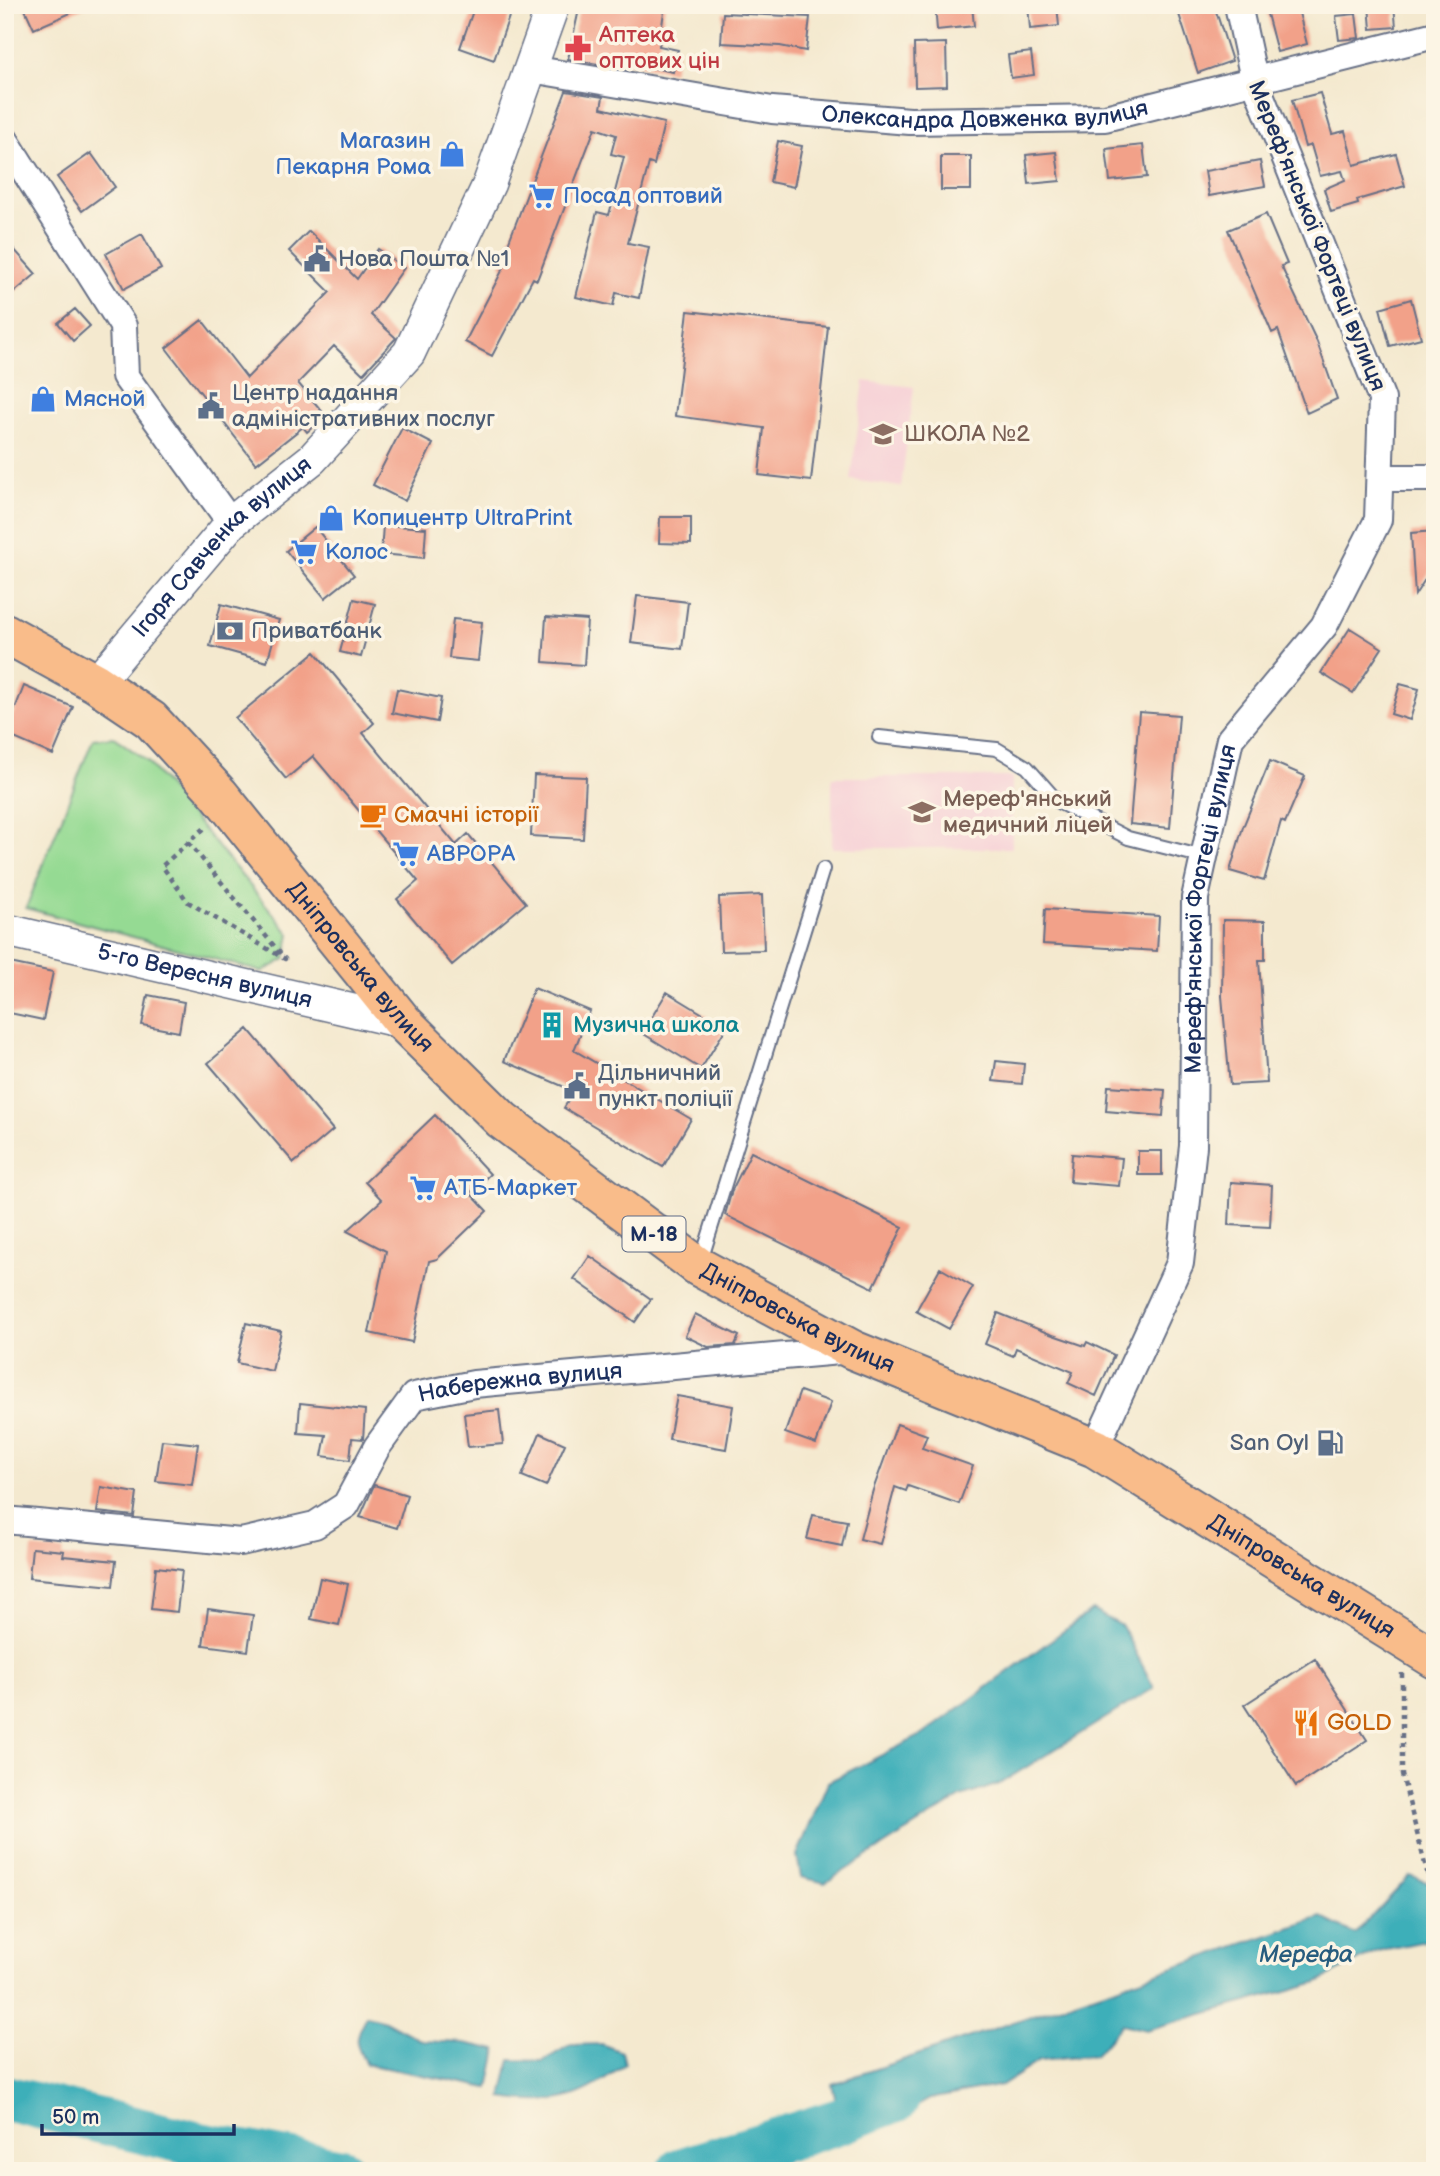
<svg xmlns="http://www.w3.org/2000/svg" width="1440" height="2176" font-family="'Balsamiq Sans',sans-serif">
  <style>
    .built { fill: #f6cfd6 }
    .green { fill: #95da93; stroke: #588478; stroke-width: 2 }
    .water { fill: #3eafb9; stroke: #2c6f8c; stroke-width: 2 }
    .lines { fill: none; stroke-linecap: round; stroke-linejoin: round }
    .river { stroke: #3eafb9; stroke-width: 46 }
    .building { fill: #f2a189 }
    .service-casing { stroke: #677086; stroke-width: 16 }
    .minor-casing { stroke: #677086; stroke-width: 30 }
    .tertiary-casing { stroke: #677086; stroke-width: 35 }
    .trunk-casing { stroke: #677086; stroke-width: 42 }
    .path { stroke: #677086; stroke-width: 4.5; stroke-dasharray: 5 5; stroke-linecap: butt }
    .service { stroke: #fff; stroke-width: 12 }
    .minor { stroke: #fff; stroke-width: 26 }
    .tertiary { stroke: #fff; stroke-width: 32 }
    .trunk { stroke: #f9bc8a; stroke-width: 38 }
    .labels { text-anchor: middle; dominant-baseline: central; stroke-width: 7; stroke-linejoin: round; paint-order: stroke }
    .shield { fill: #fcf5e5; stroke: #5e6a86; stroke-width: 2 }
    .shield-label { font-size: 21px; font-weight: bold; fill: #1b2f5e }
    .health-label { font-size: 23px; fill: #be3a42; stroke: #fcf5e5; text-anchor: start }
    .street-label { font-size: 23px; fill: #1b2f5e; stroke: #fcf5e5 }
    .shop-label { font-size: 23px; fill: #366cbe; stroke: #fcf5e5; text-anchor: start }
    .service-label { font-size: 23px; fill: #4e5e75; stroke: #fcf5e5; text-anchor: start }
    .education-label { font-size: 23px; fill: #785e54; stroke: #fcf5e5; text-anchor: start }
    .food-label { font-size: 23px; fill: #c56008; stroke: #fcf5e5; text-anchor: start }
    .culture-label { font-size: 23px; fill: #0d838f; stroke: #fcf5e5; text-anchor: start }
    .water-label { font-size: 24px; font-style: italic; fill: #275c7e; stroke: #fcf5e5 }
  </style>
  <rect width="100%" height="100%" fill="#fcf5e5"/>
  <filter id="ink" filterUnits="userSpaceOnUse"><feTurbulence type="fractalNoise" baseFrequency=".0143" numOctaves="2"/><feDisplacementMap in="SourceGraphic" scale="14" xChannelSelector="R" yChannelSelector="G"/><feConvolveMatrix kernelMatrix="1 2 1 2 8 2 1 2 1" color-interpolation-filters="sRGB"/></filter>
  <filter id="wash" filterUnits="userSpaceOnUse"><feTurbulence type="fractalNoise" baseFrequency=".00686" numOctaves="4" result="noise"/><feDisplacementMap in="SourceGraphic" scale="28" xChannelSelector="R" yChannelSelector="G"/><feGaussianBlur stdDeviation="1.57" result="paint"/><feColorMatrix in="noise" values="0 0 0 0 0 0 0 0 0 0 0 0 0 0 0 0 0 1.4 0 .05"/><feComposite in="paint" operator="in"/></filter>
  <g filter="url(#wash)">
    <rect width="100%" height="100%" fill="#f4e9cf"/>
    <path class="built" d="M 864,381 L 914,387 L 901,487 L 851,480 Z
      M 832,777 L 1012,777 L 1012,848 L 832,848 Z"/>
    <path class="green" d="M 114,737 L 147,761 L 290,934 L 285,959 L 262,972 L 26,908 L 93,739 Z"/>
    <path class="water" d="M 1092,1610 L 1122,1626 L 1154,1688 L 999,1784 L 961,1797 L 825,1883 L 801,1877 L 797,1855 L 828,1782 L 924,1734 Z
      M 1410,1876 L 1435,1885 L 1435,1939 L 1377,1951 L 1318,1982 L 1146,2030 L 1122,2024 L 1095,2055 L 1039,2061 L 1002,2085 L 930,2099 L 877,2129 L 840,2121 L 832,2084 L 1321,1917 L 1355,1934 Z
      M 366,2016 L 385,2021 L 422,2041 L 464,2043 L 497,2050 L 489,2088 L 366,2064 C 353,2041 354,2039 366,2016 Z
      M 601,2044 L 622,2052 L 625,2064 C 584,2099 554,2107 502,2098 L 510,2060 L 543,2061 L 570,2045 Z"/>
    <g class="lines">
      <path class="river" d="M 5,2098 L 200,2145 L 342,2171
        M 680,2171 L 840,2121 L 897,2099"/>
    </g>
    <g id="blocks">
      <path class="building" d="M 23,5 L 89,5 L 34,29 Z
        M 475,5 L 513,5 L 494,60 L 460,48 Z
        M 580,5 L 665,5 L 659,46 L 678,50 L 673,72 L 612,59 L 610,66 L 568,59 Z
        M 935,5 L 972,5 L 974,26 L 937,30 Z
        M 1028,5 L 1057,5 L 1059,26 L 1030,29 Z
        M 1176,5 L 1214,5 L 1232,61 L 1198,73 Z
        M 1285,5 L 1297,5 L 1307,44 L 1277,52 L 1266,10 Z
        M 1369,5 L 1394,5 L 1396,27 L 1371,29 Z
        M 723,13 L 810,17 L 806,51 L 780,46 L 721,43 Z
        M 1356,14 L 1359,38 L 1339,40 L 1336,16 Z
        M 946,43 L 947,86 L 915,87 L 914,44 Z
        M 1031,52 L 1034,75 L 1011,78 L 1008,55 Z
        M 566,91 L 603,97 L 601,108 L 664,123 L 654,165 L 649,163 L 628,243 L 649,247 L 639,298 L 616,293 L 613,306 L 576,297 L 597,212 L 609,215 L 624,157 L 611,154 L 616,135 L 595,128 L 537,280 L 533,278 L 492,356 L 465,342 L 504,267 L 500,265 Z
        M 1320,93 L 1332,134 L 1345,131 L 1354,165 L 1396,154 L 1405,186 L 1357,200 L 1358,204 L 1331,212 L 1324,189 L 1345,180 L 1342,171 L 1320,176 L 1311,145 L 1305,147 L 1292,100 Z
        M 778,141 L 802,146 L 794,187 L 770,182 Z
        M 1143,145 L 1147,177 L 1110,181 L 1106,149 Z
        M 1056,152 L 1060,181 L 1029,184 L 1026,155 Z
        M 91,153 L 115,187 L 82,211 L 57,177 Z
        M 941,156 L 971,156 L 971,190 L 941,190 Z
        M 1260,161 L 1265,186 L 1209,196 L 1205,171 Z
        M 1266,214 L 1287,264 L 1281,266 L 1317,342 L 1337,399 L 1307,413 L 1278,330 L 1272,333 L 1228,230 Z
        M 309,231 L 357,279 L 378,249 L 404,268 L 371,315 L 396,338 L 363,374 L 334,346 L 298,383 L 326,416 L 307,432 L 303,427 L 256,464 L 166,348 L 202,320 L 247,378 L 330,292 L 289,251 Z
        M 142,234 L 161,269 L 124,289 L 106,254 Z
        M 5,239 L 36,274 L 5,300 Z
        M 1411,299 L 1421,338 L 1390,346 L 1380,308 Z
        M 75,309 L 90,326 L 73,341 L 58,323 Z
        M 688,311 L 828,327 L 811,481 L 759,475 L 764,428 L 675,416 Z
        M 402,428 L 433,444 L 405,501 L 373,485 Z
        M 660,517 L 691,517 L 691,544 L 659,543 Z
        M 383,525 L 426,528 L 424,558 L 381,554 Z
        M 315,527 L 354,575 L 325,598 L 286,551 Z
        M 1435,531 L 1435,564 L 1415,595 L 1411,533 Z
        M 637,596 L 688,602 L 682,649 L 631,643 Z
        M 354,599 L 375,604 L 361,657 L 340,652 Z
        M 221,604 L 279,620 L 267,662 L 210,646 Z
        M 546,617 L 587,620 L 584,665 L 543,662 Z
        M 453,619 L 482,622 L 478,661 L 449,658 Z
        M 1350,628 L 1382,648 L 1353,693 L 1321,673 Z
        M 315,652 L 374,723 L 363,733 L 456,845 L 468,834 L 526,903 L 452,965 L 397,899 L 418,881 L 313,756 L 286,779 L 235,718 Z
        M 1400,684 L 1419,689 L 1410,720 L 1391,714 Z
        M 24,686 L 73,707 L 53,755 L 5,734 Z
        M 397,689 L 441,698 L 437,722 L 392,713 Z
        M 1139,712 L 1179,715 L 1170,828 L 1130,824 Z
        M 1270,761 L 1305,776 L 1285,823 L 1281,821 L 1264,881 L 1230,871 L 1243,827 Z
        M 534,775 L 586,777 L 583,839 L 531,836 Z
        M 762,895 L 764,950 L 721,951 L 719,897 Z
        M 1045,909 L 1159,916 L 1157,951 L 1043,944 Z
        M 1223,920 L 1265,921 L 1265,960 L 1259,960 L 1267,1083 L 1230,1085 L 1222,996 Z
        M 5,962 L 53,972 L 43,1020 L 5,1012 Z
        M 534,988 L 590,1011 L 574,1050 L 691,1119 L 663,1167 L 564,1108 L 574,1091 L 504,1061 Z
        M 667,992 L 726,1028 L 701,1069 L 642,1033 Z
        M 148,995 L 184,1002 L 179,1032 L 142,1025 Z
        M 248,1029 L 333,1130 L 294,1163 L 208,1063 Z
        M 996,1061 L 1024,1064 L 1022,1084 L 993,1081 Z
        M 1108,1086 L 1165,1090 L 1163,1116 L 1106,1111 Z
        M 435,1115 L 490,1174 L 470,1193 L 487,1211 L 437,1259 L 429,1261 L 412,1342 L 369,1333 L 386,1251 L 347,1231 L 382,1200 L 365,1182 Z
        M 1138,1151 L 1162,1151 L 1162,1175 L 1138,1175 Z
        M 751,1152 L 903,1227 L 873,1288 L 725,1215 L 732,1190 Z
        M 1072,1154 L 1122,1158 L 1119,1186 L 1070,1182 Z
        M 1231,1182 L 1272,1185 L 1270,1227 L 1229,1225 Z
        M 590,1256 L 651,1299 L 635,1322 L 574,1279 Z
        M 940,1268 L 973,1287 L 949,1329 L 916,1311 Z
        M 998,1313 L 1050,1334 L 1085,1346 L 1087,1342 L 1114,1355 L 1096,1396 L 1068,1383 L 1073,1372 L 1016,1348 L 1013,1356 L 985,1344 Z
        M 695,1314 L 739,1336 L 735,1345 L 708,1347 L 685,1336 Z
        M 246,1323 L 281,1331 L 272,1371 L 237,1363 Z
        M 800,1391 L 831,1402 L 816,1444 L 785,1433 Z
        M 677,1396 L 733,1406 L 726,1449 L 669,1439 Z
        M 300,1403 L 365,1410 L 363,1439 L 352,1438 L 350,1460 L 322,1456 L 326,1435 L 298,1433 Z
        M 499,1410 L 503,1444 L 468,1447 L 464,1414 Z
        M 897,1424 L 927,1435 L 922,1448 L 973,1466 L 959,1504 L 908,1486 L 906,1491 L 895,1487 L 880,1544 L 860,1539 L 873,1490 Z
        M 540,1433 L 565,1444 L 546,1486 L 522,1476 Z
        M 162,1440 L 198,1444 L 192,1485 L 156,1481 Z
        M 374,1485 L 407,1495 L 397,1528 L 360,1517 Z
        M 101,1487 L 137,1493 L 134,1516 L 97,1512 Z
        M 813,1515 L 847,1521 L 842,1546 L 807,1539 Z
        M 32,1548 L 64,1551 L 63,1556 L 116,1561 L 113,1586 L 29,1578 Z
        M 156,1567 L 182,1570 L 177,1612 L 151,1609 Z
        M 320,1578 L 348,1584 L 339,1625 L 311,1619 Z
        M 208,1609 L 253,1615 L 248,1651 L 203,1645 Z
        M 1315,1659 L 1367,1740 L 1296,1786 L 1244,1705 Z"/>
    </g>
  </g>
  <g filter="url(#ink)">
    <use href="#blocks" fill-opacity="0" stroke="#677086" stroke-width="2"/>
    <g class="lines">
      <g class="service-casing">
        <path id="service" d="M 879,737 L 997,749 L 1027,767 L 1058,802 L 1128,838 L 1204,857
          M 700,1264 L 823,869"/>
      </g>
      <g class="minor-casing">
        <g id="minor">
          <path id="s1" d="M 531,69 L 772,110 L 910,121 L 1105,118 L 1435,35"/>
          <path d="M 5,140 L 123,326 L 125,376 L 231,523"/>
          <path d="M 1380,478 L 1435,478"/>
          <path id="s2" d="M 1095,1448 L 1180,1263 L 1193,1146 L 1195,898 L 1230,739 L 1324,626 L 1378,520 L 1382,399 L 1254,79 L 1238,5"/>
          <path id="s3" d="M 5,1520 L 241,1542 L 315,1525 L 346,1505 L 377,1447 L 414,1396 L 474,1384 L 851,1350"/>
        </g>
      </g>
      <g class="tertiary-casing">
        <g id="tertiary">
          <path id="s4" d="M 96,683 L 231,523 L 312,459 L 409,353 L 489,184 L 553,5"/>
          <path id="s5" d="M 5,930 L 403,1022"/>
        </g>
      </g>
      <g class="trunk-casing">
        <g id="trunk">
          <path id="s6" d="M 5,633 L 96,683 L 151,720 L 219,794 L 403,1022 L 502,1120 L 699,1267 L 853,1350 L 1095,1448 L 1435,1659"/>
        </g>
      </g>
      <path class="path" d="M 188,842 L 285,959 L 188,902 L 162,866 L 207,826
        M 1402,1673 L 1402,1775 L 1435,1903"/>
      <use href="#service" class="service"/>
      <use href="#minor" class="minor"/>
      <use href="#tertiary" class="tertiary"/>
      <use href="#trunk" class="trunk"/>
    </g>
  </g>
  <defs>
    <g id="pharmacy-bare" transform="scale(2.1)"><path d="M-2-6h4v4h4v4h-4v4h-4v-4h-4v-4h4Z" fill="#e0444e" stroke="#fcf5e5" stroke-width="2.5" paint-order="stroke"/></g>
    <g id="shop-bare" transform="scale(2.1)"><path d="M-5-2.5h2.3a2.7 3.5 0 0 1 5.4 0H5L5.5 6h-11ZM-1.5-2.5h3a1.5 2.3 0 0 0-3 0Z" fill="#3f7fe0" stroke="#fcf5e5" stroke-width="2.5" paint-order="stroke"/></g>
    <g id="supermarket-bare" transform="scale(2.1)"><path d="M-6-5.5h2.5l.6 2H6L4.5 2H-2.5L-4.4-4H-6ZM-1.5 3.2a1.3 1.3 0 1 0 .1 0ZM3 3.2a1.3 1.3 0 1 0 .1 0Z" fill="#3f7fe0" stroke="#fcf5e5" stroke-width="2.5" paint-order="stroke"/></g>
    <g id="civic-bare" transform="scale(2.1)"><path d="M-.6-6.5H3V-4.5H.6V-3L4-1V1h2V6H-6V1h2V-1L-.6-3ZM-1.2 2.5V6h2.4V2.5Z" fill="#5c6f8a" stroke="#fcf5e5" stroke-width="2.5" paint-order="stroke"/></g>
    <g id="school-bare" transform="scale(2.1)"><path d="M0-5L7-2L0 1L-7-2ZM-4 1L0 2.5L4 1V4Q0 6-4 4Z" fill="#8d6e63" stroke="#fcf5e5" stroke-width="2.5" paint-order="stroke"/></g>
    <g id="bank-bare" transform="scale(2.1)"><path d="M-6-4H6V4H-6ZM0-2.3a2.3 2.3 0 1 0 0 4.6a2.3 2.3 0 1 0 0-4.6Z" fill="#5c6f8a" stroke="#fcf5e5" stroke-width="2.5" paint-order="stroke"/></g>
    <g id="cafe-bare" transform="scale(2.1)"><path d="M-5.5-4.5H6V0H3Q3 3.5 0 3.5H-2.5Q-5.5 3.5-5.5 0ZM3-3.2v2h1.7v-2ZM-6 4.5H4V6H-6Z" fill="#e8710a" stroke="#fcf5e5" stroke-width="2.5" paint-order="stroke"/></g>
    <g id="building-bare" transform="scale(2.1)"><path d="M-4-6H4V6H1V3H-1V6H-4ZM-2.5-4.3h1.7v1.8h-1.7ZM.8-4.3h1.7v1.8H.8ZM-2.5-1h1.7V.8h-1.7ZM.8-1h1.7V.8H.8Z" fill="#0f9aa8" stroke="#fcf5e5" stroke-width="2.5" paint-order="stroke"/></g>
    <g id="fuel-bare" transform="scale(2.1)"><path d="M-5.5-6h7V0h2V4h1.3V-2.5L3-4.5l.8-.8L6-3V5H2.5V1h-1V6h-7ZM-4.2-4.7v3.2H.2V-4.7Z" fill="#5c6f8a" stroke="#fcf5e5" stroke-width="2.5" paint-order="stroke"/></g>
    <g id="restaurant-bare" transform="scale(2.1)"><path d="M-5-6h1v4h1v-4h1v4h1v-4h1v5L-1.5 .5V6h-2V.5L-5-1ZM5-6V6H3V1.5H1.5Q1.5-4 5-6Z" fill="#e8710a" stroke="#fcf5e5" stroke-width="2.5" paint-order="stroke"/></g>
  </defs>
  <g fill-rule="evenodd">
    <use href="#pharmacy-bare" x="578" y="48"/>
    <use href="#shop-bare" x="452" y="154"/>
    <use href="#supermarket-bare" x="542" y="196"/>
    <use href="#civic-bare" x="317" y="259"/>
    <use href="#shop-bare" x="43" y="399"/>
    <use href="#civic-bare" x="211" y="406"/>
    <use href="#school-bare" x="883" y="434"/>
    <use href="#shop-bare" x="331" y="518"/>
    <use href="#supermarket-bare" x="304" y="552"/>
    <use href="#bank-bare" x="230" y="631"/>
    <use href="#school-bare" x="922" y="812"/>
    <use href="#cafe-bare" x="373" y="815"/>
    <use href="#supermarket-bare" x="406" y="854"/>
    <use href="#building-bare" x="552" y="1025"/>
    <use href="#civic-bare" x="577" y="1086"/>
    <use href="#supermarket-bare" x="423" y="1188"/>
    <use href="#fuel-bare" x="1330" y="1443"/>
    <use href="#restaurant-bare" x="1306" y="1723"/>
  </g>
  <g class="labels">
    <rect class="shield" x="622.5" y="1216.5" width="63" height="35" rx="5"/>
    <g class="shield-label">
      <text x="654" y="1234">М-18</text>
    </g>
    <g class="health-label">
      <text x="599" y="35">Аптека<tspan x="599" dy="26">оптових цін</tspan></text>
    </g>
    <g class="street-label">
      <text stroke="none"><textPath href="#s1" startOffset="458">Олександра Довженка вулиця</textPath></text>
      <text transform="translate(1317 236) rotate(68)">Мереф'янської Фортеці вулиця</text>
      <text stroke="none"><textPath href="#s4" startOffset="186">Ігоря Савченка вулиця</textPath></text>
      <text stroke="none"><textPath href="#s2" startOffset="560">Мереф'янської Фортеці вулиця</textPath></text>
      <text stroke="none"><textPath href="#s6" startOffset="494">Дніпровська вулиця</textPath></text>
      <text stroke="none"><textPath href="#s5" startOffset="205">5-го Вересня вулиця</textPath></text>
      <text stroke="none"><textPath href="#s6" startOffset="1060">Дніпровська вулиця</textPath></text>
      <text stroke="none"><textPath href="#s3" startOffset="586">Набережна вулиця</textPath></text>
      <text stroke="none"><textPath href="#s6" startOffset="1628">Дніпровська вулиця</textPath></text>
    </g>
    <g class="shop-label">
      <text x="431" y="141" text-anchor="end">Магазин<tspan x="431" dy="26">Пекарня Рома</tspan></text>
      <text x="563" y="196">Посад оптовий</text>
      <text x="64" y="399">Мясной</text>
      <text x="352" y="518">Копицентр UltraPrint</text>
      <text x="325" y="552">Колос</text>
      <text x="427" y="854">АВРОРА</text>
      <text x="444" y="1188">АТБ-Маркет</text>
    </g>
    <g class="service-label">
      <text x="338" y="259">Нова Пошта №1</text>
      <text x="232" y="393">Центр надання<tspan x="232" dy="26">адміністративних послуг</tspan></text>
      <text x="251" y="631">Приватбанк</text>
      <text x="598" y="1073">Дільничний<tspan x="598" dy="26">пункт поліції</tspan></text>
      <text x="1309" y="1443" text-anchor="end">San Oyl</text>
    </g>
    <g class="education-label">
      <text x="904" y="434">ШКОЛА №2</text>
      <text x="943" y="799">Мереф'янський<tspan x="943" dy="26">медичний ліцей</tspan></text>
    </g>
    <g class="food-label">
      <text x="394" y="815">Смачні історії</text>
      <text x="1327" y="1723">GOLD</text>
    </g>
    <g class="culture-label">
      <text x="573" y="1025">Музична школа</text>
    </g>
    <g class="water-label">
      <text x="1306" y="1954">Мерефа</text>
    </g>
  </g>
  <rect width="1440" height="2176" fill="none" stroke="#fcf5e5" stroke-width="28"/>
  <path d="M42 2124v10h192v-10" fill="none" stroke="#1b2f5e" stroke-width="3.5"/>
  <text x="52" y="2124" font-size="21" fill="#1b2f5e" stroke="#fcf5e5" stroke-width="5" paint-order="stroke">50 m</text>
</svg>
